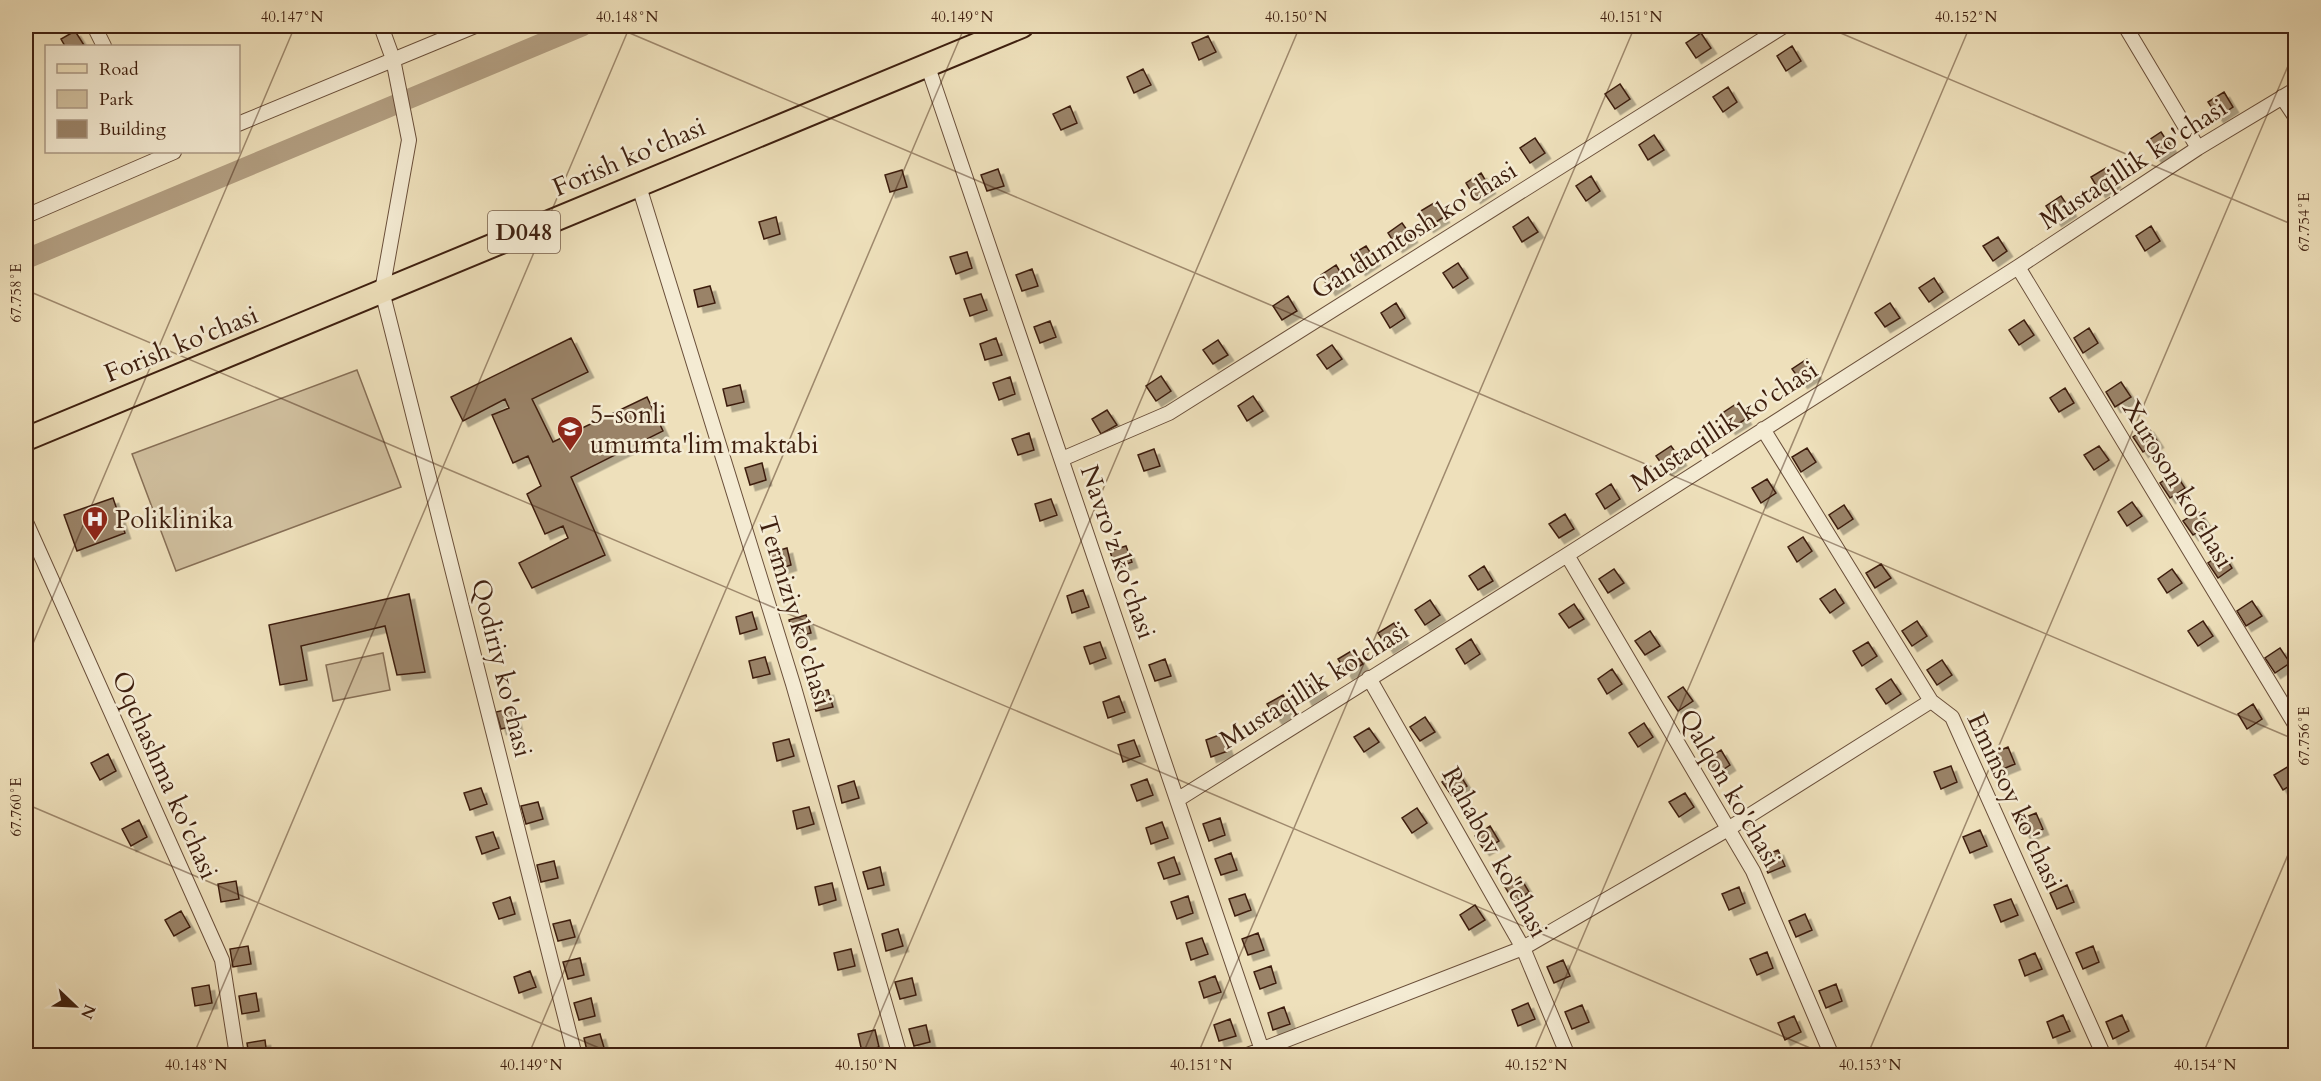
<svg xmlns="http://www.w3.org/2000/svg" width="2321" height="1081" font-family="Cardo,serif">
  <style>
    .green { fill: #d0bf9e; stroke: #876f56; stroke-width: 1.5 }
    .lines { fill: none; stroke-linecap: round; stroke-linejoin: round }
    .canal { stroke: #b29e81; stroke-width: 20 }
    .building { fill: #9a8368; stroke: #3e1f0f; stroke-width: 1.5; filter: url(#shadow) }
    .minor-casing { stroke: #6a4f3a; stroke-width: 16 }
    .primary-casing { stroke: #3e1f0f; stroke-width: 26 }
    .minor { stroke: #f4ebd3; stroke-width: 14 }
    .primary { stroke: #eee0bb; stroke-width: 22 }
    .ticks { fill: none; stroke: #3e1f0f; stroke-width: 1.5; stroke-opacity: 0.45 }
    .labels { text-anchor: middle; dominant-baseline: central; stroke-width: 5; stroke-linejoin: round; paint-order: stroke }
    .shield { fill: #f4ebd3; stroke: #755c4a; stroke-width: 1.5 }
    .shield-label { font-size: 24px; font-weight: bold; fill: #3e1f0f }
    .street-label { font-size: 26px; fill: #3e1f0f; stroke: #f4ebd3 }
    .poi-label { font-size: 26px; fill: #3e1f0f; stroke: #f4ebd3; text-anchor: start }
    .neatline { fill: none; stroke: #3e1f0f; stroke-width: 2 }
    .ticks-label { font-size: 15px; text-anchor: middle; fill: #3e1f0f }
  </style>
  <defs>
    <filter id="shadow"><feDropShadow dx="5.5" dy="5.5" stdDeviation="0" flood-color="#0004"/></filter>
  </defs>
  <rect width="100%" height="100%" fill="#eee0bb"/>
  <filter id="stains"><feTurbulence type="fractalNoise" baseFrequency=".00333" numOctaves="4"/><feColorMatrix values="0 0 0 0 .2 0 0 0 0 .09 0 0 0 0 .02 0 0 0 .5 -.17"/></filter>
  <radialGradient id="worn" r=".72"><stop offset=".6" stop-color="#630" stop-opacity="0"/><stop offset="1" stop-color="#630" stop-opacity=".3"/></radialGradient>
  <path class="green" d="M 357,370 L 401,487 L 176,571 L 132,454 Z
    M 383,653 L 390,690 L 333,701 L 326,665 Z"/>
  <g class="lines">
    <path class="canal" d="M 26,259 L 583,26"/>
  </g>
  <path class="building" d="M 75,31 L 84,45 L 65,46 L 61,39 Z
    M 1701,33 L 1711,48 L 1696,58 L 1686,43 Z
    M 1208,36 L 1216,52 L 1199,60 L 1192,43 Z
    M 1792,46 L 1801,61 L 1786,71 L 1777,56 Z
    M 1143,69 L 1151,85 L 1134,93 L 1127,77 Z
    M 1620,84 L 1630,99 L 1615,109 L 1605,94 Z
    M 1728,87 L 1737,102 L 1723,112 L 1713,97 Z
    M 2224,92 L 2233,107 L 2218,117 L 2208,102 Z
    M 1070,106 L 1077,123 L 1061,130 L 1053,114 Z
    M 2161,132 L 2171,147 L 2156,157 L 2146,142 Z
    M 1654,135 L 1664,150 L 1648,160 L 1639,145 Z
    M 1535,138 L 1545,153 L 1530,163 L 1520,148 Z
    M 2106,168 L 2115,182 L 2100,192 L 2091,177 Z
    M 998,169 L 1004,186 L 987,191 L 981,175 Z
    M 902,170 L 907,187 L 890,192 L 885,175 Z
    M 1481,173 L 1490,188 L 1475,198 L 1466,183 Z
    M 1591,176 L 1600,191 L 1586,201 L 1576,186 Z
    M 2061,196 L 2071,211 L 2056,221 L 2046,206 Z
    M 1434,203 L 1444,217 L 1428,227 L 1419,212 Z
    M 776,217 L 780,234 L 764,239 L 759,222 Z
    M 1528,217 L 1538,232 L 1522,242 L 1513,227 Z
    M 1402,223 L 1412,237 L 1397,247 L 1388,233 Z
    M 2151,226 L 2160,241 L 2145,251 L 2136,236 Z
    M 1998,237 L 2007,251 L 1993,261 L 1983,246 Z
    M 1366,246 L 1375,260 L 1360,270 L 1351,255 Z
    M 967,252 L 972,268 L 956,274 L 950,257 Z
    M 1458,263 L 1468,278 L 1453,288 L 1443,273 Z
    M 1336,265 L 1345,280 L 1330,290 L 1321,275 Z
    M 1032,269 L 1038,286 L 1022,291 L 1016,275 Z
    M 1934,278 L 1943,292 L 1929,302 L 1919,288 Z
    M 710,286 L 715,303 L 698,307 L 694,290 Z
    M 981,294 L 987,310 L 970,316 L 964,299 Z
    M 1288,296 L 1297,311 L 1282,320 L 1273,306 Z
    M 1396,303 L 1405,318 L 1390,328 L 1381,313 Z
    M 1890,303 L 1900,318 L 1885,327 L 1875,313 Z
    M 2024,320 L 2034,335 L 2019,345 L 2009,330 Z
    M 1050,321 L 1056,337 L 1040,343 L 1034,327 Z
    M 2089,328 L 2098,343 L 2083,353 L 2074,338 Z
    M 571,338 L 588,372 L 532,399 L 553,442 L 647,397 L 663,431 L 571,477 L 605,555 L 532,588 L 519,563 L 568,538 L 563,526 L 545,534 L 527,494 L 541,486 L 528,456 L 513,463 L 492,415 L 509,408 L 505,399 L 463,421 L 451,397 Z
    M 996,338 L 1002,355 L 985,360 L 980,344 Z
    M 1218,340 L 1228,355 L 1213,364 L 1203,350 Z
    M 1332,345 L 1342,359 L 1327,369 L 1317,355 Z
    M 1807,359 L 1816,374 L 1802,383 L 1792,369 Z
    M 1161,376 L 1171,391 L 1156,401 L 1146,386 Z
    M 1010,377 L 1015,394 L 999,400 L 993,383 Z
    M 2121,382 L 2131,397 L 2115,407 L 2106,392 Z
    M 740,385 L 744,402 L 727,406 L 723,389 Z
    M 2065,388 L 2074,403 L 2059,412 L 2050,398 Z
    M 1253,396 L 1263,411 L 1247,421 L 1238,406 Z
    M 1736,404 L 1746,419 L 1730,429 L 1721,414 Z
    M 1107,410 L 1117,425 L 1101,434 L 1092,419 Z
    M 2148,427 L 2158,442 L 2143,452 L 2133,437 Z
    M 1029,433 L 1034,450 L 1018,455 L 1012,439 Z
    M 1671,446 L 1681,460 L 1666,470 L 1656,456 Z
    M 2099,446 L 2109,460 L 2094,470 L 2084,455 Z
    M 1807,448 L 1816,462 L 1801,472 L 1792,457 Z
    M 1154,449 L 1160,466 L 1144,471 L 1138,455 Z
    M 762,463 L 766,480 L 750,485 L 745,468 Z
    M 2175,473 L 2185,488 L 2170,498 L 2160,483 Z
    M 1767,479 L 1776,493 L 1761,503 L 1752,488 Z
    M 1611,484 L 1620,499 L 1605,509 L 1596,494 Z
    M 113,498 L 125,533 L 77,551 L 64,515 Z
    M 1051,499 L 1057,515 L 1040,521 L 1035,504 Z
    M 2132,502 L 2142,516 L 2127,526 L 2118,512 Z
    M 1844,505 L 1853,519 L 1838,529 L 1829,515 Z
    M 2198,511 L 2208,525 L 2193,535 L 2183,521 Z
    M 1565,514 L 1574,529 L 1559,538 L 1549,524 Z
    M 1803,537 L 1812,551 L 1797,562 L 1788,547 Z
    M 1126,546 L 1132,562 L 1115,568 L 1110,551 Z
    M 787,548 L 791,565 L 775,570 L 770,553 Z
    M 2223,553 L 2232,568 L 2218,578 L 2208,563 Z
    M 1881,564 L 1891,578 L 1875,588 L 1866,573 Z
    M 1484,566 L 1493,581 L 1478,590 L 1469,576 Z
    M 1614,569 L 1624,583 L 1608,593 L 1599,579 Z
    M 2172,569 L 2182,583 L 2167,593 L 2158,579 Z
    M 1835,589 L 1844,603 L 1830,613 L 1820,599 Z
    M 1083,590 L 1089,607 L 1072,613 L 1067,596 Z
    M 409,594 L 425,672 L 397,675 L 385,626 L 301,646 L 307,680 L 280,685 L 269,625 Z
    M 1430,600 L 1440,615 L 1425,625 L 1415,610 Z
    M 2252,601 L 2262,616 L 2246,626 L 2237,611 Z
    M 1574,604 L 1584,619 L 1569,628 L 1559,614 Z
    M 752,612 L 757,629 L 740,634 L 736,617 Z
    M 806,615 L 811,633 L 794,637 L 789,620 Z
    M 1917,621 L 1927,636 L 1912,646 L 1902,631 Z
    M 2203,621 L 2213,636 L 2198,646 L 2188,631 Z
    M 1394,623 L 1403,638 L 1388,648 L 1378,633 Z
    M 1650,631 L 1660,646 L 1645,655 L 1635,641 Z
    M 1471,639 L 1480,654 L 1465,664 L 1456,649 Z
    M 1100,642 L 1106,658 L 1090,664 L 1084,647 Z
    M 1868,642 L 1877,656 L 1862,666 L 1853,651 Z
    M 2280,648 L 2290,663 L 2275,673 L 2265,658 Z
    M 1353,650 L 1363,664 L 1347,674 L 1338,659 Z
    M 765,657 L 770,674 L 753,678 L 749,661 Z
    M 1165,659 L 1171,676 L 1155,681 L 1149,665 Z
    M 1942,660 L 1952,675 L 1937,685 L 1927,670 Z
    M 1612,669 L 1622,684 L 1607,694 L 1598,679 Z
    M 1313,675 L 1322,690 L 1307,700 L 1298,685 Z
    M 1891,679 L 1901,694 L 1886,704 L 1876,689 Z
    M 1683,687 L 1693,701 L 1678,711 L 1668,697 Z
    M 828,690 L 833,707 L 816,711 L 811,694 Z
    M 1283,695 L 1292,710 L 1277,719 L 1267,704 Z
    M 1119,696 L 1125,712 L 1108,718 L 1103,702 Z
    M 2253,704 L 2262,719 L 2247,729 L 2238,714 Z
    M 513,708 L 517,725 L 501,729 L 496,712 Z
    M 1425,717 L 1435,732 L 1420,741 L 1410,727 Z
    M 1644,723 L 1653,737 L 1638,747 L 1629,733 Z
    M 1369,728 L 1379,742 L 1364,752 L 1354,737 Z
    M 1222,734 L 1228,751 L 1211,757 L 1206,740 Z
    M 789,739 L 794,756 L 777,761 L 773,743 Z
    M 1134,740 L 1140,756 L 1123,762 L 1118,745 Z
    M 2008,747 L 2015,764 L 1998,771 L 1991,754 Z
    M 1721,750 L 1730,765 L 1715,775 L 1706,760 Z
    M 108,754 L 116,771 L 100,780 L 91,763 Z
    M 1951,766 L 1957,782 L 1941,789 L 1934,772 Z
    M 2289,766 L 2296,776 L 2296,782 L 2283,790 L 2274,775 Z
    M 1458,772 L 1467,786 L 1452,796 L 1442,782 Z
    M 1147,779 L 1153,795 L 1137,801 L 1131,785 Z
    M 854,781 L 859,798 L 842,803 L 838,786 Z
    M 481,788 L 487,804 L 470,810 L 464,793 Z
    M 1685,793 L 1694,807 L 1679,817 L 1669,802 Z
    M 538,802 L 543,819 L 526,824 L 521,806 Z
    M 809,807 L 814,824 L 797,829 L 793,811 Z
    M 1417,808 L 1427,823 L 1412,833 L 1402,818 Z
    M 2036,813 L 2043,829 L 2026,836 L 2019,820 Z
    M 1220,818 L 1225,835 L 1209,841 L 1203,824 Z
    M 139,820 L 147,837 L 131,846 L 122,829 Z
    M 1162,822 L 1168,838 L 1151,844 L 1146,828 Z
    M 1490,826 L 1499,841 L 1484,850 L 1475,836 Z
    M 1980,830 L 1987,846 L 1970,853 L 1963,837 Z
    M 493,832 L 499,848 L 482,854 L 476,837 Z
    M 1778,850 L 1785,866 L 1768,873 L 1761,857 Z
    M 1231,853 L 1237,870 L 1221,875 L 1215,859 Z
    M 1174,857 L 1180,874 L 1164,879 L 1158,863 Z
    M 554,861 L 558,878 L 541,882 L 537,865 Z
    M 880,867 L 884,885 L 868,889 L 863,872 Z
    M 1520,877 L 1529,892 L 1514,902 L 1505,887 Z
    M 236,881 L 239,899 L 221,902 L 218,884 Z
    M 832,883 L 836,900 L 819,905 L 815,887 Z
    M 2067,885 L 2074,902 L 2057,909 L 2050,893 Z
    M 1739,887 L 1745,903 L 1729,910 L 1722,894 Z
    M 1245,894 L 1251,910 L 1235,916 L 1229,899 Z
    M 1188,896 L 1193,913 L 1177,919 L 1171,902 Z
    M 510,897 L 515,914 L 499,919 L 493,903 Z
    M 2011,899 L 2018,915 L 2001,922 L 1994,905 Z
    M 1475,905 L 1485,920 L 1469,930 L 1460,915 Z
    M 181,911 L 190,927 L 174,936 L 165,920 Z
    M 1805,914 L 1812,930 L 1796,937 L 1789,921 Z
    M 570,920 L 575,937 L 558,941 L 553,924 Z
    M 898,929 L 903,946 L 886,951 L 882,934 Z
    M 1258,933 L 1264,950 L 1248,955 L 1242,939 Z
    M 1202,938 L 1208,954 L 1191,960 L 1186,943 Z
    M 248,946 L 251,964 L 233,967 L 230,949 Z
    M 2093,946 L 2099,962 L 2083,969 L 2076,953 Z
    M 851,949 L 855,966 L 838,970 L 834,953 Z
    M 1767,952 L 1773,968 L 1757,975 L 1750,959 Z
    M 2035,953 L 2042,969 L 2025,976 L 2019,960 Z
    M 580,958 L 584,975 L 568,979 L 563,962 Z
    M 1563,960 L 1570,976 L 1554,983 L 1547,967 Z
    M 1271,966 L 1276,983 L 1260,989 L 1254,972 Z
    M 530,971 L 536,987 L 519,993 L 514,977 Z
    M 1215,976 L 1221,992 L 1204,998 L 1199,982 Z
    M 912,978 L 916,995 L 900,999 L 895,982 Z
    M 1836,984 L 1842,1001 L 1826,1008 L 1819,991 Z
    M 209,985 L 212,1003 L 195,1006 L 192,988 Z
    M 256,993 L 259,1011 L 242,1014 L 239,996 Z
    M 591,998 L 595,1016 L 579,1020 L 574,1003 Z
    M 1528,1003 L 1535,1019 L 1518,1026 L 1512,1010 Z
    M 1582,1005 L 1589,1022 L 1572,1029 L 1565,1012 Z
    M 1284,1007 L 1290,1024 L 1273,1030 L 1268,1013 Z
    M 2063,1015 L 2070,1031 L 2053,1038 L 2047,1022 Z
    M 2122,1015 L 2129,1031 L 2113,1039 L 2106,1022 Z
    M 1794,1016 L 1801,1032 L 1785,1040 L 1778,1023 Z
    M 1230,1019 L 1236,1036 L 1219,1041 L 1214,1025 Z
    M 926,1025 L 930,1042 L 914,1046 L 909,1029 Z
    M 875,1030 L 879,1047 L 862,1052 L 858,1034 Z
    M 600,1034 L 605,1051 L 588,1055 L 584,1038 Z
    M 265,1040 L 267,1056 L 249,1056 L 247,1043 Z
    M 1863,1048 L 1866,1056 L 1846,1056 L 1846,1055 Z"/>
  <g class="lines">
    <g class="minor-casing">
      <path id="minor" d="M 94,26 L 104,46
        M 381,26 L 393,59 L 409,140 L 382,291 L 575,1056
        M 2125,26 L 2198,148
        M 927,64 L 1264,1056
        M 2282,97 L 2296,118
        M 238,124 L 475,26
        M 638,183 L 793,684 L 900,1056
        M 26,216 L 174,152
        M 2018,267 L 2296,726
        M 1763,429 L 1931,701 L 1952,717 L 2104,1056
        M 1062,459 L 1169,413 L 1784,26
        M 26,522 L 222,960 L 237,1056
        M 1567,555 L 1753,871 L 1832,1056
        M 1369,678 L 1523,948 L 1568,1056
        M 1177,800 L 1567,555 L 2018,267 L 2198,148 L 2296,89
        M 1245,1056 L 1523,948 L 1728,829 L 1931,701"/>
    </g>
    <g class="primary-casing">
      <path id="primary" d="M 26,439 L 1022,26"/>
    </g>
    <use href="#minor" class="minor"/>
    <use href="#primary" class="primary"/>
  </g>
  <path class="ticks" d="M 613,26 L 2296,740M 1824,26 L 2296,226M 26,290 L 1829,1056M 26,660 L 295,26M 26,804 L 618,1056M 193,1056 L 630,26M 528,1056 L 965,26M 862,1056 L 1300,26M 1197,1056 L 1635,26M 1532,1056 L 1970,26M 1867,1056 L 2296,47M 2202,1056 L 2296,836"/>
  <defs>
    <g id="school-pin" transform="scale(1.35)"><path d="M0 17L-7.5 6A9.5 9.5 0 1 1 7.5 6Z" fill="#8f2418" stroke="#f4ebd3"/><path d="M0-5L7-2L0 1L-7-2ZM-4 1L0 2.5L4 1V4Q0 6-4 4Z" fill="#fff"/></g>
    <g id="hospital-pin" transform="scale(1.35)"><path d="M0 17L-7.5 6A9.5 9.5 0 1 1 7.5 6Z" fill="#8f2418" stroke="#f4ebd3"/><path d="M-5-5h3v3.5h4V-5h3V5h-3V1.5h-4V5h-3Z" fill="#fff"/></g>
  </defs>
  <g fill-rule="evenodd">
    <use href="#school-pin" x="570" y="429"/>
    <use href="#hospital-pin" x="95" y="519"/>
  </g>
  <g class="labels">
    <rect class="shield" x="488" y="211" width="72" height="42" rx="4.5"/>
    <g class="shield-label">
      <text x="524" y="232">D048</text>
    </g>
    <g class="street-label">
      <text transform="translate(629 157) rotate(-23)">Forish ko'chasi</text>
      <text transform="translate(2133 164) rotate(-33)">Mustaqillik ko'chasi</text>
      <text transform="translate(1414 230) rotate(-32)">Gandumtosh ko'chasi</text>
      <text transform="translate(181 344) rotate(-22)">Forish ko'chasi</text>
      <text transform="translate(1724 426) rotate(-33)">Mustaqillik ko'chasi</text>
      <text transform="translate(2178 484) rotate(59)">Xuroson ko'chasi</text>
      <text transform="translate(1118 552) rotate(71)">Navro'z ko'chasi</text>
      <text transform="translate(795 611) rotate(73)">Termiziy ko'chasi</text>
      <text transform="translate(502 668) rotate(76)">Qodiriy ko'chasi</text>
      <text transform="translate(1314 685) rotate(-32)">Mustaqillik ko'chasi</text>
      <text transform="translate(165 775) rotate(66)">Oqchashma ko'chasi</text>
      <text transform="translate(1730 788) rotate(60)">Qalqon ko'chasi</text>
      <text transform="translate(2015 801) rotate(65)">Eminsoy ko'chasi</text>
      <text transform="translate(1495 852) rotate(61)">Rahabov ko'chasi</text>
    </g>
    <g class="poi-label">
      <text x="590" y="414">5-sonli<tspan x="590" dy="30">umumta'lim maktabi</tspan></text>
      <text x="115" y="519">Poliklinika</text>
    </g>
  </g>
  <rect width="2321" height="1081" fill="none" stroke="#eee0bb" stroke-width="66"/>
  <rect x="45" y="45" width="195" height="108" fill="#f4ebd3" stroke="#ab9985" stroke-width="1.5"/>
  <rect x="57" y="64" width="30" height="9" fill="#eee0bb" stroke="#ab9985" stroke-width="1.5"/>
  <text x="99" y="75" font-size="18" fill="#3e1f0f">Road</text>
  <rect x="57" y="90" width="30" height="18" fill="#d0bf9e" stroke="#ab9985" stroke-width="1.5"/>
  <text x="99" y="105" font-size="18" fill="#3e1f0f">Park</text>
  <rect x="57" y="120" width="30" height="18" fill="#9a8368" stroke="#ab9985" stroke-width="1.5"/>
  <text x="99" y="135" font-size="18" fill="#3e1f0f">Building</text>
  <g transform="translate(75 1006) rotate(113)" stroke="#f4ebd3" stroke-width="4.5" paint-order="stroke">
  <path d="M0-4.5L10 22L0 15L-10 22Z" fill="#3e1f0f"/>
  <text y="-9" font-size="16" font-weight="bold" text-anchor="middle" fill="#3e1f0f">N</text>
  </g>
  <rect x="33" y="33" width="2255" height="1015" class="neatline"/>
  <g class="ticks-label">
    <text x="292" y="22">40.147°N</text>
    <text x="627" y="22">40.148°N</text>
    <text x="962" y="22">40.149°N</text>
    <text x="1296" y="22">40.150°N</text>
    <text x="1631" y="22">40.151°N</text>
    <text x="1966" y="22">40.152°N</text>
    <text transform="translate(2304 222) rotate(-90)" y="5">67.754°E</text>
    <text transform="translate(16 293) rotate(-90)" y="5">67.758°E</text>
    <text transform="translate(2304 736) rotate(-90)" y="5">67.756°E</text>
    <text transform="translate(16 807) rotate(-90)" y="5">67.760°E</text>
    <text x="196" y="1070">40.148°N</text>
    <text x="531" y="1070">40.149°N</text>
    <text x="866" y="1070">40.150°N</text>
    <text x="1201" y="1070">40.151°N</text>
    <text x="1536" y="1070">40.152°N</text>
    <text x="1870" y="1070">40.153°N</text>
    <text x="2205" y="1070">40.154°N</text>
  </g>
  <rect width="100%" height="100%" filter="url(#stains)"/>
  <rect width="100%" height="100%" fill="url(#worn)"/>
</svg>
